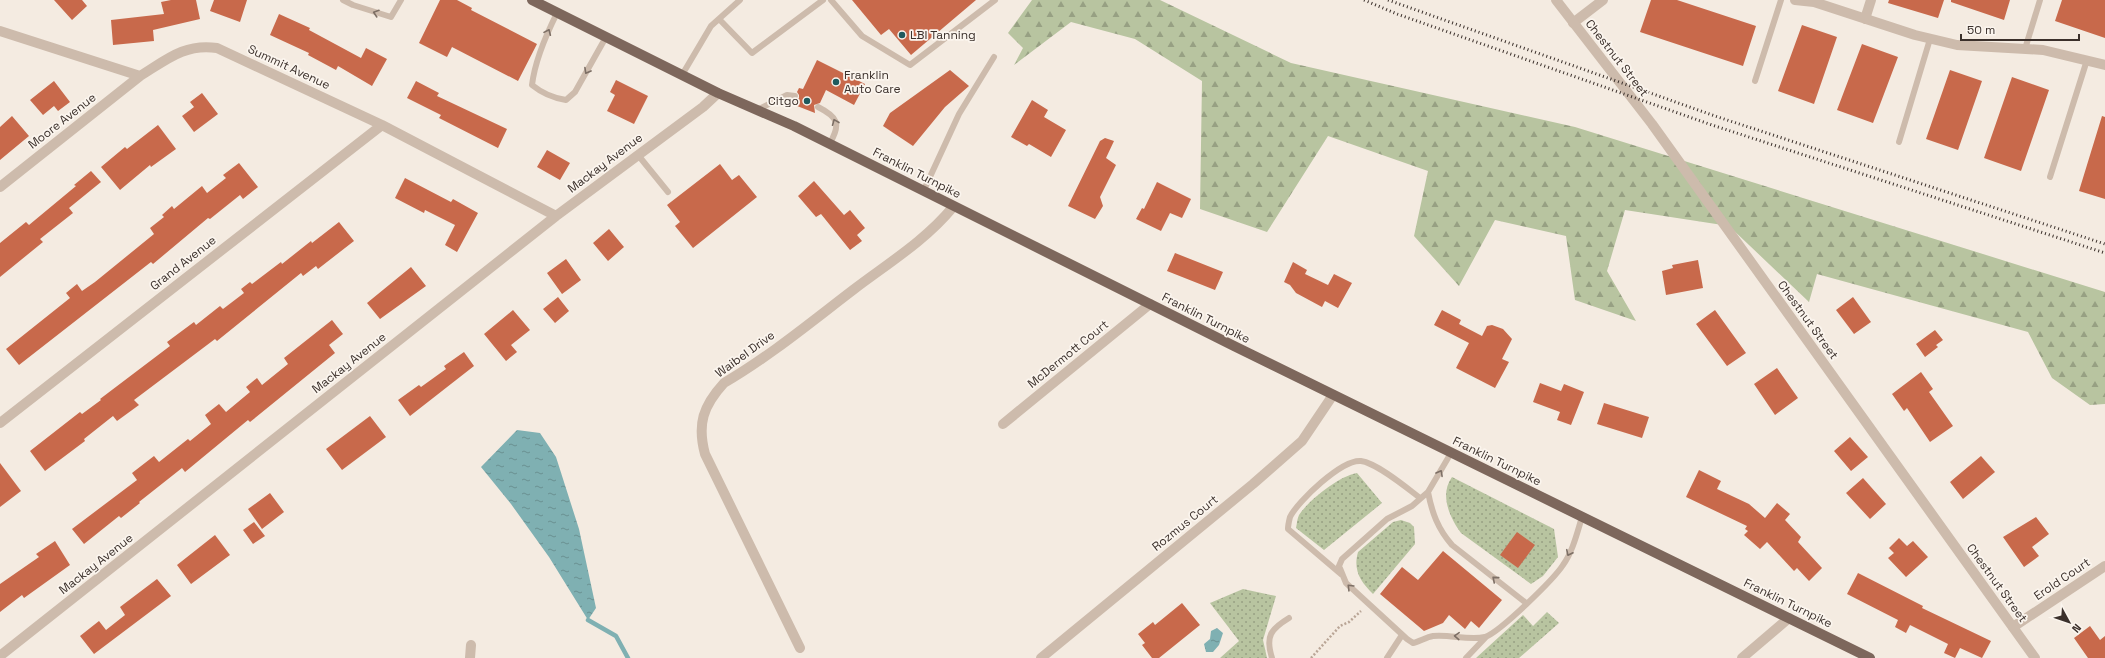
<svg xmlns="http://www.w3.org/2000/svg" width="2105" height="658" font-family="'Space Grotesk',sans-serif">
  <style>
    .forest { fill: url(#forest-firs) }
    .garden { fill: url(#garden-dots) }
    .water { fill: url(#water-ripples) }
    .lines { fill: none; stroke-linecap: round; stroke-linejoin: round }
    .stream { stroke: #7fb0b2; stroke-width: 4.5 }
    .building { fill: #c8694b }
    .path { stroke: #b9a596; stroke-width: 2.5; stroke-dasharray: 2 2; stroke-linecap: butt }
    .service { stroke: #cdbbac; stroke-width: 6 }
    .minor { stroke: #cdbbac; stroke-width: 10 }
    .tertiary { stroke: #cdbbac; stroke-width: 10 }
    .primary { stroke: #7d675c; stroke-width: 10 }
    .rail { stroke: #3b302b; stroke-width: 3; stroke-dasharray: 1 3; stroke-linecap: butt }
    .oneway { stroke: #7d6f65 }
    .poi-dot { fill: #1f5a5e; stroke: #fbf5ee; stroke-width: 1.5 }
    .labels { text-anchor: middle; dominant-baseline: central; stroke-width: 3.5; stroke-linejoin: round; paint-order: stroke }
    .poi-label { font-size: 12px; fill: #3b302b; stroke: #fbf5ee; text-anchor: start }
    .street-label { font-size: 12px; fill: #3b302b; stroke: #fbf5ee }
  </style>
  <defs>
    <pattern id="forest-firs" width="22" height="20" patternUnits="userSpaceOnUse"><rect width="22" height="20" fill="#b8c4a0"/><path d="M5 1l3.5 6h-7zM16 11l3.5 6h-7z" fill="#97a083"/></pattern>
    <pattern id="garden-dots" width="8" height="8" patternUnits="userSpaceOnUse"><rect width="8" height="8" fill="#b8c4a0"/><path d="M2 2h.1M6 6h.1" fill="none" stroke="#97a083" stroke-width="1.8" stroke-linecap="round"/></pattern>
    <pattern id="water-ripples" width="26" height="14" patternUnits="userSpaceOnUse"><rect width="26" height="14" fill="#7fb0b2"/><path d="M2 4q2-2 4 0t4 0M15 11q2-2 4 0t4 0" fill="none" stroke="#699091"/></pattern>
  </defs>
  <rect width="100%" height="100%" fill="#f4ebe1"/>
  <path class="forest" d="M 1032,0 L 1160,0 L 1291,63 L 1575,127 L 2105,292 L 2105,404 L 2090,405 L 2052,378 L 2028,332 L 1817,274 L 1809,302 L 1729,226 L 1625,210 L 1607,271 L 1636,321 L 1575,300 L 1566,236 L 1495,220 L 1459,286 L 1414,236 L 1428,171 L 1328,136 L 1267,232 L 1200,209 L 1202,81 L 1135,39 L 1071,22 L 1014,65 L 1023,48 L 1008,33 Z"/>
  <path class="garden" d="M 1357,473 L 1382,503 L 1324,550 L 1296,528 C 1297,524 1297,519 1299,515 C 1309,500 1339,476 1357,473 Z
    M 1452,477 L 1554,529 L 1558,557 L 1543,576 L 1531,584 L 1461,533 C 1450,518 1439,495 1452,477 Z
    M 1401,520 L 1410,523 L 1414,527 L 1415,544 L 1373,594 C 1360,581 1353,570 1358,552 L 1393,522 Z
    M 1243,589 L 1276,596 L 1263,640 L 1267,658 L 1220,658 L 1239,641 L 1210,603 Z
    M 1547,612 L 1559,623 L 1519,658 L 1476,658 L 1523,615 L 1533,626 Z"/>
  <path class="water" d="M 517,430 L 540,433 L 556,457 L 579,529 L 596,608 L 588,620 L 549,557 L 511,504 L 481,467 Z
    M 1217,628 L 1223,633 L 1219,645 L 1213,652 L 1206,652 L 1204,644 L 1210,639 L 1211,631 Z"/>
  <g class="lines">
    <path class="stream" d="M 588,620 L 616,636 L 628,658"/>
  </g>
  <path class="building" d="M 54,0 L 82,0 L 87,6 L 72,20 Z
    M 171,0 L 196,0 L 200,19 L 153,30 L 154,41 L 113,45 L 111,20 L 164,14 L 161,2 Z
    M 214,0 L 247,0 L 240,22 L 210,11 Z
    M 440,0 L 457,0 L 472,8 L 471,10 L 537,44 L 518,81 L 452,47 L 447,57 L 419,43 Z
    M 852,0 L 976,0 L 911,55 L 889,29 L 881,35 Z
    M 1651,0 L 1677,0 L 1756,26 L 1743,66 L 1640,32 Z
    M 1889,0 L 1944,0 L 1938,18 L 1888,3 Z
    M 1951,0 L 2010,0 L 2004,20 L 1951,2 Z
    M 2062,0 L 2105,0 L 2105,38 L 2055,21 Z
    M 279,14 L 310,28 L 309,30 L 361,58 L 366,48 L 387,59 L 372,86 L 338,66 L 336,70 L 308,55 L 309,53 L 270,35 Z
    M 1802,25 L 1837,37 L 1814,104 L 1778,91 Z
    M 1862,44 L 1898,57 L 1873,123 L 1837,110 Z
    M 817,60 L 865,84 L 854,105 L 826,90 L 820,103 L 814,105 L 815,113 L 792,104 L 793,100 L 799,98 L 799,95 L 797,92 L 799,88 L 803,89 Z
    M 950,70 L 969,86 L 945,107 L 913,146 L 883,126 L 890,113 Z
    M 1950,70 L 1982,81 L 1958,150 L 1926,139 Z
    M 2012,77 L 2049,90 L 2021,171 L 1984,158 Z
    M 616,80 L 648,96 L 634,124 L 607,111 L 615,95 L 610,92 Z
    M 54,81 L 70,102 L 58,111 L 54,106 L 43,115 L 30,100 Z
    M 416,81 L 439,93 L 437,96 L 507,129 L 498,148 L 439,118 L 441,115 L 407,98 Z
    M 202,93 L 218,114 L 194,132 L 182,116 L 194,107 L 190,102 Z
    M 1032,100 L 1048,110 L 1044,117 L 1066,130 L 1051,157 L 1029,144 L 1027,146 L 1011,137 Z
    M 12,116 L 29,136 L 0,160 L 0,127 Z
    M 2102,116 L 2105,117 L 2105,199 L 2079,191 Z
    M 158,125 L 176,149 L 151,167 L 150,165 L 120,190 L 101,167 L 125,147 L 127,149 Z
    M 1105,138 L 1114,141 L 1106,158 L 1116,165 L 1100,197 L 1103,206 L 1095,219 L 1068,206 L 1100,141 Z
    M 547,150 L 570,163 L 560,180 L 537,167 Z
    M 239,163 L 258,187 L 243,199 L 240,195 L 210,219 L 208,218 L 153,264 L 151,262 L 19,365 L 6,349 L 70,298 L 66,293 L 77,284 L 82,291 L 95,282 L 154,234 L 150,228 L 164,217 L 162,215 L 172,206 L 174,209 L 202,186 L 207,193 L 226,178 L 223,175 Z
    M 720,164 L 732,180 L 739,175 L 757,197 L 693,248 L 675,226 L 680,222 L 667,205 Z
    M 91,171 L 101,182 L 69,208 L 73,213 L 40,239 L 43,242 L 0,277 L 0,243 L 26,222 L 29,225 L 76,186 L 74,185 Z
    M 405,178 L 451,202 L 453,199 L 478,213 L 457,252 L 445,245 L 455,225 L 425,210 L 424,213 L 395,198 Z
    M 814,181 L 844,215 L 850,210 L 865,228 L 857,235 L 862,241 L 850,250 L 821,214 L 816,217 L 798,196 Z
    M 1157,182 L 1191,199 L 1182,218 L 1170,213 L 1161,231 L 1136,219 L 1142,208 L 1144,209 Z
    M 339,222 L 354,241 L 318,269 L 316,266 L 303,276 L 301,273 L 217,341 L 215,339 L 134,400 L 139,405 L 117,421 L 113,416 L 84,439 L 85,441 L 45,471 L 30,451 L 80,412 L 82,414 L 101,400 L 100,399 L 170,346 L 167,342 L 194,322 L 196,325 L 220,306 L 223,309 L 244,293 L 241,289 L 250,282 L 252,284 L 281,262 L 282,264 L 311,241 L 312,243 Z
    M 609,229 L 624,247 L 608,261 L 593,243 Z
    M 1175,253 L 1223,272 L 1215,290 L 1167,271 Z
    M 566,259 L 581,280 L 562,294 L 547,273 Z
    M 1698,260 L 1703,288 L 1666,295 L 1662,271 L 1673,268 L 1672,265 Z
    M 1293,262 L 1307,270 L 1305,274 L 1328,285 L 1334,274 L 1352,283 L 1338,308 L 1325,301 L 1322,307 L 1296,293 L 1290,285 L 1284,282 Z
    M 411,267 L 426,286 L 380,319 L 367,303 Z
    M 558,297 L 569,311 L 555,323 L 543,309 Z
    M 1853,297 L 1871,322 L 1854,334 L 1836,310 Z
    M 513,310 L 530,330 L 511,345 L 517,352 L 506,361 L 484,334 Z
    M 1442,310 L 1461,320 L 1459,324 L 1482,336 L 1487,326 L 1492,325 L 1503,329 L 1512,339 L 1502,359 L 1509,362 L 1495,388 L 1456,368 L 1469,343 L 1434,325 Z
    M 1715,310 L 1746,353 L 1727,366 L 1696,324 Z
    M 332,320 L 343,334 L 329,345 L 335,353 L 250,422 L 248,420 L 185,472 L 182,468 L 139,502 L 140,503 L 121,518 L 119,516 L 84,544 L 72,529 L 137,480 L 132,473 L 154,456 L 159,462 L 188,439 L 190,441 L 211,424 L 205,415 L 219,404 L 226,412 L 250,392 L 246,387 L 257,378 L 262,385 L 288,364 L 284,358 Z
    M 1935,330 L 1943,340 L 1936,345 L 1938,347 L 1925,357 L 1916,344 Z
    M 464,352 L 474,366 L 410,416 L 398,400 L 419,385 L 421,387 L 446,369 L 444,366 Z
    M 1777,368 L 1798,398 L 1775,415 L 1754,384 Z
    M 1921,372 L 1933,389 L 1929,392 L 1953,426 L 1930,442 L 1907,408 L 1904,411 L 1892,394 Z
    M 1540,383 L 1561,391 L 1564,384 L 1584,392 L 1571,425 L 1557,420 L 1560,412 L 1533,402 Z
    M 1604,403 L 1649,417 L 1642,438 L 1597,424 Z
    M 370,416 L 386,437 L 342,470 L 326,449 Z
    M 1850,437 L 1868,457 L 1851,471 L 1834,451 Z
    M 1981,456 L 1995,472 L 1963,499 L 1950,482 Z
    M 0,463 L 21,491 L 0,507 Z
    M 1699,470 L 1721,481 L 1717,489 L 1749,504 L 1765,518 L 1777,503 L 1790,514 L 1785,520 L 1801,537 L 1798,542 L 1822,568 L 1809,581 L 1797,568 L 1794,571 L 1767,542 L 1760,549 L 1744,535 L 1748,531 L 1745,529 L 1747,526 L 1686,497 Z
    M 1863,478 L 1886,504 L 1870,519 L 1846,493 Z
    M 270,493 L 284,512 L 262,529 L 248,509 Z
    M 2036,517 L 2049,534 L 2032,547 L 2039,556 L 2024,567 L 2003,537 Z
    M 254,522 L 265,536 L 253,544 L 243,530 Z
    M 1517,532 L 1535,545 L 1518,568 L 1500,555 Z
    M 215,535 L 230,555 L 191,584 L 177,565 Z
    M 1899,538 L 1907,546 L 1913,541 L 1928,557 L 1906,577 L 1888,558 L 1894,553 L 1889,548 Z
    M 55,541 L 70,565 L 24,598 L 22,595 L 0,612 L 0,584 L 39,557 L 36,554 Z
    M 1443,551 L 1502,600 L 1479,628 L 1471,621 L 1465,629 L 1449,615 L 1443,623 L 1424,631 L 1380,594 L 1402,567 L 1418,580 Z
    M 1858,573 L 1923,606 L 1922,608 L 1991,641 L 1982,658 L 1960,648 L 1955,658 L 1944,653 L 1948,644 L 1910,625 L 1906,633 L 1895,627 L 1898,620 L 1847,594 Z
    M 157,579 L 171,596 L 94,654 L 80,636 L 99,621 L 106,630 L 125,615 L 120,607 Z
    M 1182,603 L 1200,625 L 1159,658 L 1152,658 L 1142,645 L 1145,643 L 1138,634 L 1153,622 L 1155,625 Z
    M 2090,626 L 2100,640 L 2105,636 L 2105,658 L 2088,658 L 2074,638 Z"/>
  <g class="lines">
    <path class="path" d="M 1311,658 L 1340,626 L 1349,622 L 1361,611"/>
    <path class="service" d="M 343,0 L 353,5 L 391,17 L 401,0
      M 831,0 L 862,36 L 910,65 L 995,0
      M 557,13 C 546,35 535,60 532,85 C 543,94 553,98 566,100 L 575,92 L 606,37
      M 719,19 L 752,53 L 823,0
      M 2025,49 L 2040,0
      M 682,75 L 711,26 L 740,0
      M 1755,81 L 1781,0
      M 818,107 C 838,117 841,124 830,143
      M 757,110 L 787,95 L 795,96
      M 1899,142 L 1930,39
      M 638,155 L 668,192
      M 2050,177 L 2087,60
      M 923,192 L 959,114 L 994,57
      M 1451,453 L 1428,492 L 1412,506 L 1387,519 L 1342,559 L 1339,566 L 1346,583 L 1407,639 L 1413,643 C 1420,641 1427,637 1433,636 C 1450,634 1469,641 1485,637 C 1500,632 1554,579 1563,565 C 1573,551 1577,533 1582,517
      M 1428,492 C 1432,513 1438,529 1452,545 L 1526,603
      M 1342,575 L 1288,529 C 1288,525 1289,521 1290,517 C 1298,501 1342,459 1361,461 C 1377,463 1407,488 1420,498
      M 1272,658 C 1265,636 1271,629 1289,618
      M 1387,658 L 1402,635
      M 1466,658 L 1486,637"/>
    <path class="minor" d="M 1795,0 L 1814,2 L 1915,35 L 1957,45 L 2043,50 L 2105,65
      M 1865,19 L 1871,0
      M 1573,23 L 1603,0
      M 0,31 L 140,76 C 166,60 185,43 217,48 L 382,125 L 556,216
      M 0,187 L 140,76
      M 0,423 L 382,125
      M 1003,424 L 1150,304
      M 2013,627 L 2105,566
      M 800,648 L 705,454 C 697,424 703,406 724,383 C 770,356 811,322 853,290 C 887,264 925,241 953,207
      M 0,656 L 556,216 L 703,107 L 718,93
      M 470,658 L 471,645
      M 1041,658 L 1253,484 L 1302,441 L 1333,395
      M 1742,658 L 1789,618"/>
    <path class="tertiary" d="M 1556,0 L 1652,124 L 2035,658"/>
    <path class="primary" d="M 532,0 L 718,93 L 794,126 L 1234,346 L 1870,658"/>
    <path class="rail" d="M 1364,0 L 1397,14 L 1712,125 L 2105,253
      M 1388,0 L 1715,116 L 2105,244"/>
  </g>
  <defs><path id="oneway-chevron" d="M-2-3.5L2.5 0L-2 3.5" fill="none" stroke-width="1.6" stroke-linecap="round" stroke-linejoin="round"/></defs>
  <g class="oneway">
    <use href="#oneway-chevron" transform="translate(376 13) rotate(-162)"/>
    <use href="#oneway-chevron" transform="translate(548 32) rotate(-66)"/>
    <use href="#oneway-chevron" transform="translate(587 71) rotate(119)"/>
    <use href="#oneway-chevron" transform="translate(835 122) rotate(-112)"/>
    <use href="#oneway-chevron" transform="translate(1440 473) rotate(-61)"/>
    <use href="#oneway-chevron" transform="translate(1569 553) rotate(116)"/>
    <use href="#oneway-chevron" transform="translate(1495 579) rotate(-140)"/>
    <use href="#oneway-chevron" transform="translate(1350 587) rotate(-135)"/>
    <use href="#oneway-chevron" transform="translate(1457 636) rotate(-177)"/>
  </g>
  <g class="poi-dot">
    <circle cx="902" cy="35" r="4"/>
    <circle cx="836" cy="82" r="4"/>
    <circle cx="807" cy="101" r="4"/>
  </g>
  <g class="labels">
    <g class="poi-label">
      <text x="910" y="35">LBI Tanning</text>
      <text x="844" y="75">Franklin<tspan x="844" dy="14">Auto Care</tspan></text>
      <text x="799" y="101" text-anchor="end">Citgo</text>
    </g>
    <g class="street-label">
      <text transform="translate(1617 58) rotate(52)">Chestnut Street</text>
      <text transform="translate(289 67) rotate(25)">Summit Avenue</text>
      <text transform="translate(62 121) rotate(-38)">Moore Avenue</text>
      <text transform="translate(605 163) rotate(-37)">Mackay Avenue</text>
      <text transform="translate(917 173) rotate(27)">Franklin Turnpike</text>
      <text transform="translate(183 263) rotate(-38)">Grand Avenue</text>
      <text transform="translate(1206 318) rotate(27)">Franklin Turnpike</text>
      <text transform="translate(1808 320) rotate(54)">Chestnut Street</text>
      <text transform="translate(745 354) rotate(-36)">Waibel Drive</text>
      <text transform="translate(1068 354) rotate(-39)">McDermott Court</text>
      <text transform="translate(349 363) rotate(-38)">Mackay Avenue</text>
      <text transform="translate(1497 461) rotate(26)">Franklin Turnpike</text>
      <text transform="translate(1185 523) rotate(-39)">Rozmus Court</text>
      <text transform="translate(96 564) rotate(-38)">Mackay Avenue</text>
      <text transform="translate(2062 579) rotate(-34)">Erold Court</text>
      <text transform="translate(1997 583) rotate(54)">Chestnut Street</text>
      <text transform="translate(1788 603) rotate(26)">Franklin Turnpike</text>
    </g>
  </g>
  <g transform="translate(2069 622) rotate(130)" stroke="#fbf5ee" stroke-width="3" paint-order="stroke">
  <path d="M0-3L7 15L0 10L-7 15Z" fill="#3b302b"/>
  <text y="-6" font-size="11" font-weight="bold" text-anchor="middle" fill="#3b302b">N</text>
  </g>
  <path d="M1961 34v6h118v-6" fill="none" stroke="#3b302b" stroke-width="2"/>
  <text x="1967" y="34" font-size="12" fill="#3b302b" stroke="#fbf5ee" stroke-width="3" paint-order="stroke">50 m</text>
</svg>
